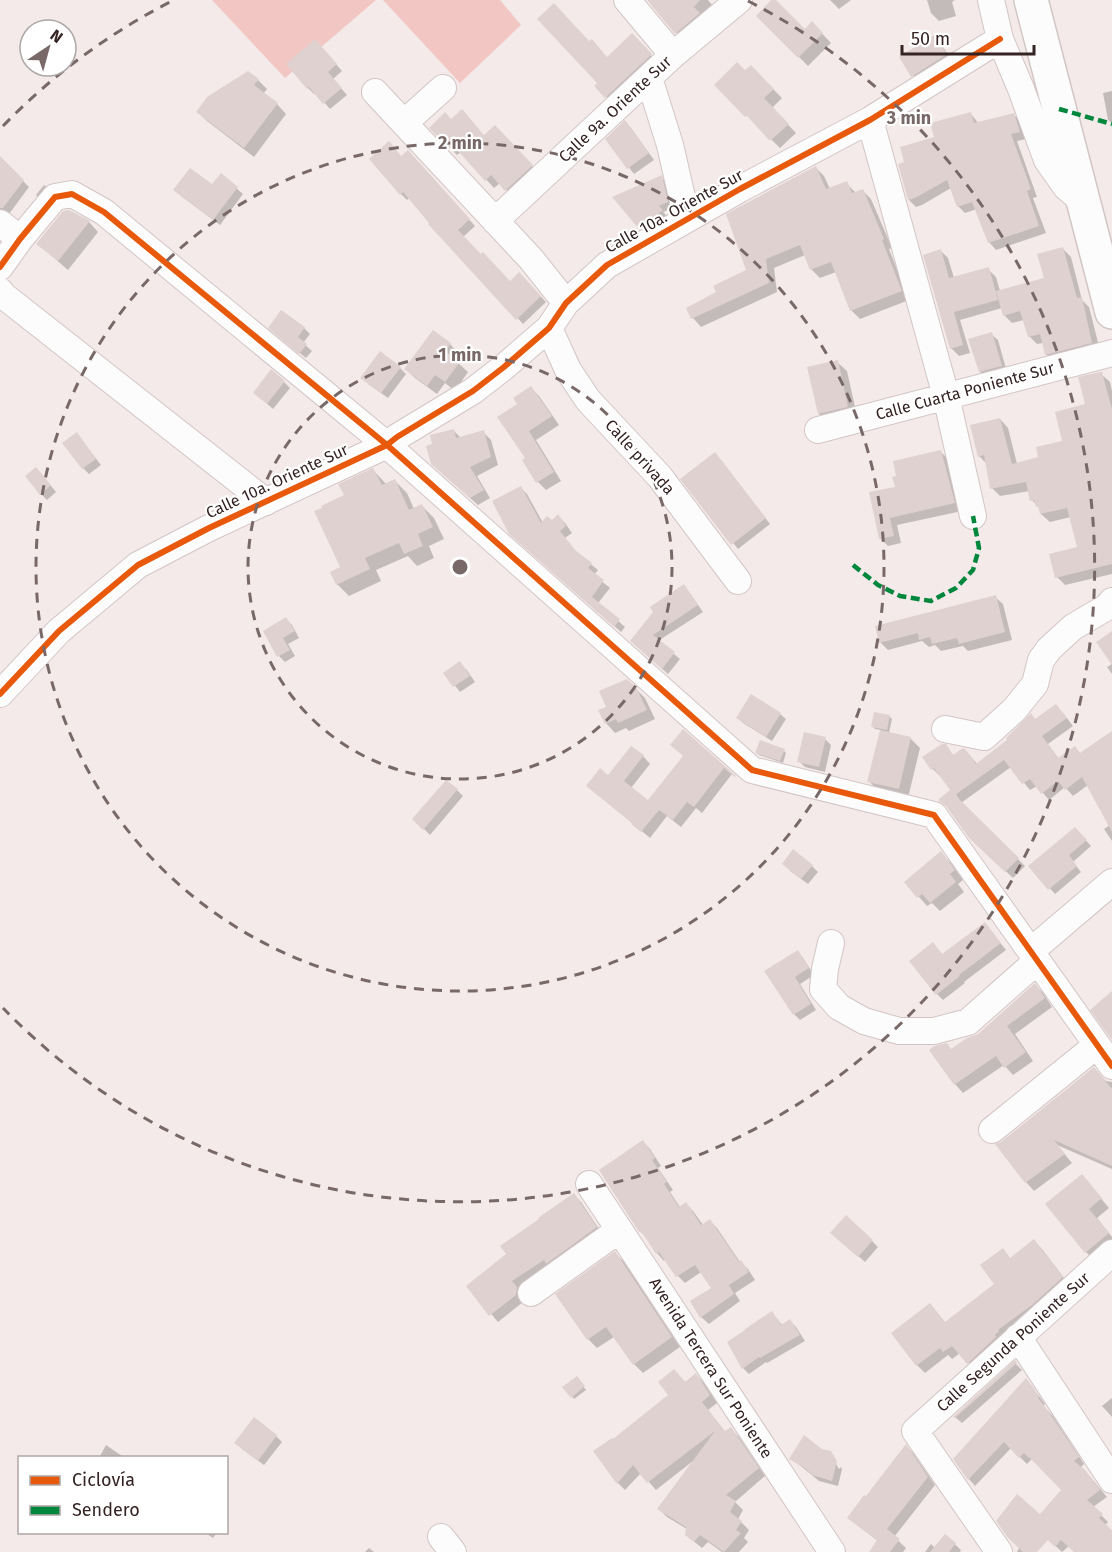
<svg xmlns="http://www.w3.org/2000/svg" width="1112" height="1552" font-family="'Fira Sans',sans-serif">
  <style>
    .green { fill: #f2c6c3 }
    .shadow { fill: #0003 }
    .building { fill: #dfd1d0 }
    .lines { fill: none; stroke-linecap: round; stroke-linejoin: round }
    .minor-casing { stroke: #d2c6c5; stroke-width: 28 }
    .major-casing { stroke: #d2c6c5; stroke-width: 36 }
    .minor { stroke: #fdfcfc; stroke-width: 26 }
    .major { stroke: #fdfcfc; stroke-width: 33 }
    .quiet { stroke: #00873e; stroke-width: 4.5; stroke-dasharray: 9 4.5; stroke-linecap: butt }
    .cycleway-casing { stroke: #fff; stroke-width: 10 }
    .cycleway { stroke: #e8590c; stroke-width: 6 }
    .ring { fill: none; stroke: #786968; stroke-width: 3; stroke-dasharray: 10 8 }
    .labels { text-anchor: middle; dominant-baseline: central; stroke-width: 4.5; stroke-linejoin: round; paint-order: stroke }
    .street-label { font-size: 16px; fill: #352423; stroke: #fff }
    .centre { fill: #786968; stroke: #fff; stroke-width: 3 }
    .ring-label { font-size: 18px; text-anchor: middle; font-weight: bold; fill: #786968; stroke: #fff; stroke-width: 4.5; stroke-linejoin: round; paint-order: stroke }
  </style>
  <rect width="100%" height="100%" fill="#f4eae9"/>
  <path class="green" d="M 212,0 L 376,0 L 285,78 Z
    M 383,0 L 500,0 L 521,25 L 460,83 Z"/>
  <path class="shadow" d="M 649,0 L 708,0 L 713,6 L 685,42 Z
    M 774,0 L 805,31 L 812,23 L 831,43 L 808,66 L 758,16 Z
    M 830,0 L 851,0 L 839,9 Z
    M 927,0 L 955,0 L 952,2 L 956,16 L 939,21 L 931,13 Z
    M 632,35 L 656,61 L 612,102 L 596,86 L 599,83 L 589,43 L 607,58 Z
    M 934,36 L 940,42 L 952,61 L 919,82 L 913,76 Z
    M 321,47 L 342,71 L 333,79 L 347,95 L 330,109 L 316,93 L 314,94 L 308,88 L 288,64 Z
    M 751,67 L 782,98 L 772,108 L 796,133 L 780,148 L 716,85 L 745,72 Z
    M 258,80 L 267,89 L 263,94 L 277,104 L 286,114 L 254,157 L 207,121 L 198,112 Z
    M 1112,91 L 1112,123 L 1108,120 L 1103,93 Z
    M 971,114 L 979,124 L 1013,114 L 1021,122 L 1026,139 L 1017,141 L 1037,197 L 1033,198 L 1046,233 L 996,250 L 989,242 L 977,209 L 965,213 L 958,206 L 951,188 L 922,205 L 916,207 L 909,200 L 906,163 L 936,138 Z
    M 625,122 L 631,128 L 654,160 L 634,174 L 607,139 Z
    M 431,128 L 485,136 L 504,135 L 540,175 L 514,198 L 500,183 L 494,188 L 461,152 L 457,155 Z
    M 402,157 L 414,158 L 475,226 L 463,237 L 481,256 L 510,282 L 525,280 L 546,302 L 523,324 L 409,198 L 407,200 L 401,194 Z
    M 4,162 L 29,187 L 9,214 L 2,215 L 0,213 L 0,167 Z
    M 816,168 L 824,176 L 830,189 L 846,183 L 856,193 L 863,191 L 871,199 L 892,248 L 889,249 L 909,300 L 860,319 L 852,311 L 836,272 L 820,278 L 811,269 L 805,255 L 774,268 L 777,292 L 701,327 L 693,318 L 688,308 L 718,293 L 748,271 Z
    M 221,175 L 243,194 L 220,225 L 181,196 L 212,186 Z
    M 661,177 L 667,183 L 673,208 L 663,212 L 668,217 L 646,234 L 614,198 Z
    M 44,185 L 48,189 L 39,198 L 36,195 Z
    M 69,211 L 89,222 L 98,232 L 68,270 L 38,244 Z
    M 1063,249 L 1071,257 L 1082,300 L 1089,307 L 1100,350 L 1054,362 L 1046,354 L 1043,343 L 1037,344 L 1029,336 L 1024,320 L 1012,323 L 1004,315 L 1002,308 L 960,320 L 970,353 L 959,356 L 951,348 L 940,250 L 948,258 L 954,278 L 988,269 L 996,277 L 1000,291 L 1046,279 Z
    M 304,328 L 310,334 L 303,343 L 312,351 L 306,358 L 276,334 Z
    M 433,332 L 450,344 L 459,354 L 455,360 L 468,372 L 455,391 L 445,383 L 437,394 L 415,378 L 406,369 Z
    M 991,334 L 998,340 L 1007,372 L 986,378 L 980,372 Z
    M 837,362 L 847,371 L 857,416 L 828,423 L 819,414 Z
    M 400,368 L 406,374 L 388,398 L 368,384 Z
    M 1101,374 L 1110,382 L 1112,391 L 1112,574 L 1065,585 L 1057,577 L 1079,548 L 1071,517 L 1050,522 L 1041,514 L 1040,509 L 1032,500 L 1030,491 L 1000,496 L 992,488 L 987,464 L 979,456 L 1000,419 L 1008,428 L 1017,464 L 1040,458 L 1064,443 L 1087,406 Z
    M 284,382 L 290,388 L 273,409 L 255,393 Z
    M 531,388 L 539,396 L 559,425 L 536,440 L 561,481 L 546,490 L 538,482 L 527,459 L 519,404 Z
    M 453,430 L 461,438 L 483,432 L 491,440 L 498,465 L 477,476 L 490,498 L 478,505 L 441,472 L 434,445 Z
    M 77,434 L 101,465 L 89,474 L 83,468 Z
    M 941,452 L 948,459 L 962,511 L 897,525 L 901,543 L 888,546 L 880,538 L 897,488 Z
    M 720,460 L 770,524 L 738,549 L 683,480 Z
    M 373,470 L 387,485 L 395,481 L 407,493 L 414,509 L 422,506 L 434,518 L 444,539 L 429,546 L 434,558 L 417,566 L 408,556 L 376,570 L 381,581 L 349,596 L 337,584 L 342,568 L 346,496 Z
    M 42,475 L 56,492 L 47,500 L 41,494 Z
    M 521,488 L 527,494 L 543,523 L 552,521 L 558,516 L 565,523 L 572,533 L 565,538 L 578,554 L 598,570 L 594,575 L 610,588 L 598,603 L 625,627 L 621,632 L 518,540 Z
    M 683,586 L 689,592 L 703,612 L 658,641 L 680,659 L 668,674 L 638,647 Z
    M 995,597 L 1003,604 L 1012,640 L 968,651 L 963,646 L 941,651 L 935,645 L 929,647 L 922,641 L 888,650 L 880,642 Z
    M 286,619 L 292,625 L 299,638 L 288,644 L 295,656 L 285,662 L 279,656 L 265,632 Z
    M 1112,664 L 1112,674 L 1107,667 Z
    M 466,669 L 475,682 L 460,692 L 445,673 Z
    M 635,688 L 645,698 L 655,719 L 629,731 L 626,728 L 615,733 L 606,723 L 608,707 Z
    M 1063,713 L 1073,726 L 1048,744 L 1059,759 L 1081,754 L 1112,733 L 1112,841 L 1104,829 L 1110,825 L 1088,785 L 1073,796 L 1065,787 L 1049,800 L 1037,786 L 1030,790 L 1011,767 L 961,803 L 1025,866 L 1013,878 L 970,837 L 957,800 L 959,799 L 941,775 L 940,776 L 933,769 L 924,758 L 945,746 L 954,756 L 965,750 L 978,765 L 1036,720 Z
    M 780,714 L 786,719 L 772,741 L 743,723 L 738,717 Z
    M 889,716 L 892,719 L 889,733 L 911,739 L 920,748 L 908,798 L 878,791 L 869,781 L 881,730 L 875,729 L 873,726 Z
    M 683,731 L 735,777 L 732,774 L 702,813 L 696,808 L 681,827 L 667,816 L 650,838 L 588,786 L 609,777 L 643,756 L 650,764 L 631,788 L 649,802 L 684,757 Z
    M 825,739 L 831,745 L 825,772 L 805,767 L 799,761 Z
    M 784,751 L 786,753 L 783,763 L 759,755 L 757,752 Z
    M 457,790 L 463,796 L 430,835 L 414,819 Z
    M 1080,834 L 1091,846 L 1073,862 L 1081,872 L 1055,894 L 1030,866 Z
    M 941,854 L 951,863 L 963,880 L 958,884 L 964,892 L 940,911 L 932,903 L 927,906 L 906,882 Z
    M 812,866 L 818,872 L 808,884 L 789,870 Z
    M 985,924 L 1006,950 L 964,982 L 965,983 L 943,1000 L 937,994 L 933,944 L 943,955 Z
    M 798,952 L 803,958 L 814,975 L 800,984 L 816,1010 L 800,1020 L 794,1014 L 767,972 Z
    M 1035,985 L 1043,993 L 1052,1007 L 1015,1034 L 1033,1061 L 1013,1075 L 1004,1065 L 963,1093 L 955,1084 L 931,1050 L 952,1050 L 979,1035 Z
    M 1094,1069 L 1106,1081 L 1112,1082 L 1112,1169 L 1057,1145 L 1072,1163 L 1034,1191 L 1026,1182 L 998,1145 Z
    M 643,1142 L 650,1149 L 661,1166 L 658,1168 L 673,1190 L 670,1192 L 680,1207 L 686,1204 L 693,1211 L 703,1225 L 710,1221 L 717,1228 L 740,1262 L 748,1269 L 755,1280 L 735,1293 L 740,1301 L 709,1324 L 701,1317 L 713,1288 L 701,1272 L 685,1283 L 678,1276 L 666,1259 L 664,1261 L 657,1253 L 648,1239 L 640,1231 Z
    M 1090,1185 L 1109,1208 L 1097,1218 L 1112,1237 L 1112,1246 L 1094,1260 L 1086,1252 Z
    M 574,1195 L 581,1202 L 603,1235 L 518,1288 L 524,1296 L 523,1302 L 498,1322 L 468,1286 L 508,1255 Z
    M 838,1238 L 872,1241 L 878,1247 L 865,1262 Z
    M 1034,1241 L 1042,1249 L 1070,1286 L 976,1371 L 960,1353 L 952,1359 L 948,1355 L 925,1373 L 917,1365 L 893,1334 L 930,1305 L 946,1323 L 996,1284 L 1011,1259 Z
    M 615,1253 L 624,1262 L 680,1347 L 643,1373 L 634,1364 L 614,1337 L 597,1348 L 588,1339 Z
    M 772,1313 L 783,1326 L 790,1321 L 796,1327 L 805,1341 L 767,1363 L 766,1362 L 749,1374 L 743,1368 Z
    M 1015,1363 L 1022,1370 L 962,1423 L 955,1417 Z
    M 674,1371 L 686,1383 L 696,1375 L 704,1383 L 717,1403 L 708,1410 L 726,1433 L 731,1429 L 739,1437 L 765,1476 L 735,1502 L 743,1510 L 738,1519 L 749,1530 L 744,1538 L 748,1542 L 739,1552 L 722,1552 L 708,1542 L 702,1548 L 686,1535 L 687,1529 L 667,1517 L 659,1509 L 693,1461 L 656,1490 L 641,1473 L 625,1490 L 618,1483 L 613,1441 L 670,1396 Z
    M 577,1378 L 586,1390 L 574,1399 L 565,1387 Z
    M 1026,1381 L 1039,1396 L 1045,1404 L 1043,1406 L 1053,1416 L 1084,1464 L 1080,1468 L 1092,1479 L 1107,1497 L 1093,1507 L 1108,1522 L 1105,1525 L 1112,1532 L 1112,1552 L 1075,1552 L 1069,1546 L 1062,1552 L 1018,1511 L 1037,1552 L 1017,1552 L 1019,1548 L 1009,1537 L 998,1521 L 1018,1497 L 1041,1516 L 1063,1490 L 1037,1462 L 1032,1459 L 1027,1464 L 1011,1448 L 975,1486 L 969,1479 L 955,1459 Z
    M 1112,1398 L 1112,1417 L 1102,1406 Z
    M 276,1436 L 282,1442 L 264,1465 L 242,1449 Z
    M 106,1445 L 125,1458 L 99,1458 Z
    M 906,1446 L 913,1453 L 935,1485 L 894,1537 L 906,1548 L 903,1552 L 870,1552 L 878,1541 L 857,1525 L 866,1498 Z
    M 831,1455 L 839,1469 L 841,1467 L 842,1469 L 838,1486 L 819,1481 L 791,1458 Z
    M 204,1532 L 217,1532 L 213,1538 Z
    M 946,1536 L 961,1550 L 960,1552 L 925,1552 L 931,1544 L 935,1548 Z
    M 369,1548 L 374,1552 L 365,1552 Z"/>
  <path class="building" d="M 647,0 L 700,0 L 694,7 L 700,13 L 675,34 Z
    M 771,0 L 776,0 L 805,29 L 812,21 L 823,33 L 798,58 L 756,16 Z
    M 554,3 L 589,41 L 592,39 L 607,57 L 632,33 L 652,54 L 605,98 L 594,86 L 597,83 L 537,19 Z
    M 934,35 L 947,54 L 911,77 L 899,57 Z
    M 315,39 L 337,64 L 328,72 L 342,88 L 323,104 L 309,87 L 307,89 L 286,64 Z
    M 737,62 L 745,70 L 751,65 L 774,89 L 764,98 L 789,124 L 770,141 L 747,116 L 745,117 L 714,85 Z
    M 248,71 L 259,79 L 254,85 L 278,103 L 244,148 L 196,112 L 207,97 Z
    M 462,109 L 484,135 L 495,125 L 533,165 L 505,191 L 491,175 L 485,181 L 452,144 L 448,148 L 429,128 L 445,112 L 451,119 Z
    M 971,112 L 974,123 L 1014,113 L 1020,132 L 1011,134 L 1031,189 L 1027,191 L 1039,226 L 988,243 L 972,202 L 957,207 L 947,180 L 915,198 L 908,200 L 898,164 L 904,162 L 900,147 L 934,137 L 930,123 Z
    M 625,120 L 649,153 L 627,169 L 605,139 Z
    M 389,141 L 401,156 L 408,150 L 470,219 L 458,230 L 481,254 L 483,252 L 510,281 L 519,272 L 541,296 L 516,320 L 428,224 L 429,223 L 403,192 L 400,195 L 369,159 Z
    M 0,156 L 24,180 L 3,208 L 0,208 Z
    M 816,166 L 826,189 L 847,181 L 852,193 L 863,189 L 884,239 L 882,240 L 902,291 L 850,311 L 831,262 L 810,270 L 800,245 L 766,259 L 769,283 L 691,319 L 686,308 L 716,292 L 713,286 L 746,270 L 726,214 Z
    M 190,168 L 212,184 L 221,173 L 238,187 L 213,220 L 173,190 Z
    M 662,175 L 668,202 L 659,206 L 663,210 L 639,229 L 612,197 Z
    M 69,210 L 90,221 L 58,261 L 36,244 L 63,211 Z
    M 1063,247 L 1077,298 L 1082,297 L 1092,343 L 1045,355 L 1040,334 L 1028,337 L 1020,311 L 1003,316 L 996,291 L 1044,278 L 1037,254 Z
    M 941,249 L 949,278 L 989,267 L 998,300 L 954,312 L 963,345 L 950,349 L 923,255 Z
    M 281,310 L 305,327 L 298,337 L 307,344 L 299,354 L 268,328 Z
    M 433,330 L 451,343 L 445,351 L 460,362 L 445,382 L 435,375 L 427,386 L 404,369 Z
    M 992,332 L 1002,366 L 979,372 L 968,339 Z
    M 380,351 L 401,367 L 381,393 L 360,378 Z
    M 838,360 L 848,407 L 818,414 L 807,367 Z
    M 271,369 L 285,381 L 267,404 L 253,393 Z
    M 1100,372 L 1102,372 L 1112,409 L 1112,564 L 1055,578 L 1049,554 L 1077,547 L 1067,508 L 1040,514 L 1038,506 L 1036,507 L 1034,500 L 1030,501 L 1026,482 L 990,489 L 984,455 L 978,457 L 970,425 L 1000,418 L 1012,464 L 1038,457 L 1036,447 L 1062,441 L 1055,412 L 1085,404 L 1078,377 Z
    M 531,386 L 552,416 L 529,431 L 554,472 L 536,483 L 522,460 L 525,458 L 497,417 L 517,404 L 513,398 Z
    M 454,429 L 456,438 L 484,430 L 491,457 L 470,467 L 484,490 L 470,498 L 431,464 L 426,446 L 432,444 L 430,435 Z
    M 77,432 L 96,459 L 82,469 L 62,443 Z
    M 941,450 L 955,503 L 890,518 L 894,536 L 879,539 L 869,492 L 895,487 L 892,477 L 896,476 L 893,461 Z
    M 715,452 L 766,518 L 731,545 L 680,479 Z
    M 36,467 L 51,485 L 40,495 L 25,476 Z
    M 373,468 L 382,485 L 395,479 L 409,510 L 422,504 L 433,527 L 418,534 L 423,546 L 404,554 L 399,543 L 365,558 L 370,569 L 336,585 L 330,572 L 340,567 L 314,511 L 322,508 L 321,506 L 344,495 L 338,484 Z
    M 521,486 L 541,523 L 547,516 L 552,520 L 558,514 L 566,526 L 560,531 L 575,550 L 592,563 L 588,568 L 604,580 L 592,597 L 620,619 L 614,627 L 509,534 L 492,501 Z
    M 684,584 L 698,605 L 653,635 L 675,652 L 662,669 L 630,641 L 653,612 L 650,607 Z
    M 996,595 L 1005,632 L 959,644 L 957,638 L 932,644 L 930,637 L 919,640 L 918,633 L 879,643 L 875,626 Z
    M 286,617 L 295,631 L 283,638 L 290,650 L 277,657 L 263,631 Z
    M 1112,631 L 1112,665 L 1096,642 Z
    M 460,661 L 470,676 L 453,687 L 443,673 Z
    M 627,679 L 636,687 L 647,710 L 618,723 L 616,719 L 605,724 L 598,710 L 606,707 L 599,691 Z
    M 751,694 L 781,713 L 766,737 L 736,718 Z
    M 1056,704 L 1067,718 L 1042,736 L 1058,758 L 1075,746 L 1080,753 L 1112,731 L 1112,832 L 1082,777 L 1065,790 L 1058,781 L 1041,794 L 1030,779 L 1022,784 L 1004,760 L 955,795 L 1019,858 L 1005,872 L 969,838 L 946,806 L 938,800 L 950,790 L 953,794 L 934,768 L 931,770 L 922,757 L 942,744 L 946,744 L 953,755 L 963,748 L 965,749 L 976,764 L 1007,740 L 1006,738 L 1031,713 L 1035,719 Z
    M 874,712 L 890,715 L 887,730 L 871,727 Z
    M 683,729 L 736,776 L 735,777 L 724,768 L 694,807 L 687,802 L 673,820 L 659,810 L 641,832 L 631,824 L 632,823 L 586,786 L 600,768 L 608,775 L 631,746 L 644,755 L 624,781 L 648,800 L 683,756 L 670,745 Z
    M 880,730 L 911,737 L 899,789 L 867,782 Z
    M 804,732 L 826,737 L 819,767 L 797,762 Z
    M 760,740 L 785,749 L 780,761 L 755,753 Z
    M 446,780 L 458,789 L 423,830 L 412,819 Z
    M 1075,827 L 1087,840 L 1069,855 L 1077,866 L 1048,890 L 1028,866 Z
    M 793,849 L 813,865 L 801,879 L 782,864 Z
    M 941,851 L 955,870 L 950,874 L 956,882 L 930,903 L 922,894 L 917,898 L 904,882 Z
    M 985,922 L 1001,943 L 959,975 L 960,976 L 936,995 L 909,961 L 933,942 L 942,954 Z
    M 798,950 L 809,968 L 795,977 L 811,1004 L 793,1015 L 764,971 Z
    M 1035,983 L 1045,998 L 1007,1026 L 1026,1052 L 1004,1068 L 996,1056 L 954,1085 L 929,1050 L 934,1046 L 947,1043 L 951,1049 L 967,1038 L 978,1034 Z
    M 1112,991 L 1112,1040 L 1090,1010 Z
    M 1094,1067 L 1112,1089 L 1112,1166 L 1054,1140 L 1065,1154 L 1025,1183 L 995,1144 L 1001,1142 Z
    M 643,1140 L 655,1158 L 652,1160 L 667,1182 L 664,1184 L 679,1207 L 686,1202 L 701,1225 L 710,1219 L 739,1262 L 741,1260 L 749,1272 L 729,1285 L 734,1294 L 700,1318 L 690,1301 L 711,1288 L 695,1265 L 676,1277 L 659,1252 L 656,1254 L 641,1231 L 639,1232 L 599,1170 Z
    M 1082,1174 L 1102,1198 L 1089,1209 L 1109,1233 L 1085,1253 L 1045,1204 Z
    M 574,1193 L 597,1227 L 546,1264 L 544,1260 L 512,1281 L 517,1287 L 516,1295 L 489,1316 L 466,1286 L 506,1254 L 500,1246 L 539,1219 L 538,1218 Z
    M 846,1215 L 873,1240 L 858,1257 L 830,1233 Z
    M 1034,1239 L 1063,1277 L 1032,1305 L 998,1330 L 999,1331 L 995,1335 L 996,1337 L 967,1364 L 952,1346 L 943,1352 L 940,1348 L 916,1366 L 891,1333 L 930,1303 L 945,1322 L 994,1284 L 980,1265 L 1003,1248 L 1010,1258 Z
    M 615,1251 L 672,1337 L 633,1365 L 606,1327 L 587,1340 L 555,1294 Z
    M 772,1311 L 781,1325 L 790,1319 L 800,1335 L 760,1358 L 759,1357 L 742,1369 L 727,1342 L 745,1330 L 745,1329 Z
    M 1015,1360 L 1017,1363 L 955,1418 L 953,1417 Z
    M 674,1369 L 685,1382 L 696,1373 L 710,1395 L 702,1402 L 725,1431 L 731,1427 L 759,1468 L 726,1495 L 736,1501 L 730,1512 L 742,1521 L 736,1530 L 741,1533 L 724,1552 L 700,1535 L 694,1542 L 685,1535 L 686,1527 L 657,1509 L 715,1431 L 647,1483 L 633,1465 L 617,1484 L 593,1451 L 612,1438 L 613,1439 L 668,1395 L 658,1382 Z
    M 577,1376 L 585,1386 L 571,1398 L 562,1387 Z
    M 1026,1378 L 1033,1387 L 1039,1397 L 1038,1398 L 1046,1408 L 1079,1457 L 1074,1461 L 1085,1470 L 1100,1490 L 1087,1500 L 1103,1514 L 1099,1518 L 1112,1530 L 1112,1552 L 1074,1552 L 1061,1540 L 1055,1547 L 1048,1540 L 1037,1552 L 1023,1552 L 1008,1538 L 996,1521 L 1017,1494 L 1040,1514 L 1061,1490 L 1029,1457 L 1029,1458 L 1024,1453 L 1019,1458 L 1004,1442 L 968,1480 L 953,1459 Z
    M 254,1417 L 277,1435 L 258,1461 L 234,1443 Z
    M 804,1435 L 822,1449 L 831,1451 L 837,1461 L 832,1481 L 812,1475 L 806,1469 L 789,1459 Z
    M 906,1444 L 928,1477 L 887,1529 L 900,1539 L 890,1552 L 869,1552 L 877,1540 L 847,1518 L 864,1495 L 866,1496 Z
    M 945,1534 L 956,1543 L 949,1552 L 930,1552 Z"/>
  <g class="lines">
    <g class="minor-casing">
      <path id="minor" d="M 627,0 L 673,55
        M 991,0 L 1000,39 L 1021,89 L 1047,160 L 1066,187 L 1085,203
        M 649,78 L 670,145 L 687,219
        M 375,92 L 531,259 L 566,303
        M 870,120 L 946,396 L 973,516
        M 404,123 L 443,88
        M 495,221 L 673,55 L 739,0
        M 0,223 L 20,239
        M 0,267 L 20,239 L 55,197 L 72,194 L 104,212 L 387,445 L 752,770 L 934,815 L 1112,1066
        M 0,291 L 4,296 L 266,502
        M 549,328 L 568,370 L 588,400 L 660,477 L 738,581
        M 818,430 L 1112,353
        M 0,694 L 59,631 L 138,565 L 209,528 L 387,445 L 397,437 L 473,391 L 504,367 L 549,328 L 566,303 L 607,265 L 740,189 L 870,120 L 1000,39
        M 945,729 L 984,737 L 1014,710 L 1035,684 L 1041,660 L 1049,649 L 1073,627 L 1107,607 L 1112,601
        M 831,943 L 825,969 L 823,989 L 839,1007 L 864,1021 L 899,1031 L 934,1031 L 968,1022 L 1037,961
        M 1031,951 L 1112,882
        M 992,1130 L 1097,1045
        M 589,1184 L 832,1552
        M 531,1293 L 619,1230
        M 1018,1337 L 1112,1480
        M 441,1537 L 453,1552
        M 999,1552 L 915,1431 L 1112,1253"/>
    </g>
    <g class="major-casing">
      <path id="major" d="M 1031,0 L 1112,312"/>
    </g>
    <use href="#minor" class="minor"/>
    <use href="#major" class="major"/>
    <path class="quiet" d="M 1059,109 L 1112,124
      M 853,565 L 878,585 L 900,596 L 931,601 L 956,588 L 973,570 L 979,548 L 973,516"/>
    <g class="cycleway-casing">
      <path id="cycleway" d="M 0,267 L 20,239 L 55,197 L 72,194 L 104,212 L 387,445 L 752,770 L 934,815 L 1112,1066
        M 0,694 L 59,631 L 138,565 L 209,528 L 387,445 L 397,437 L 473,391 L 504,367 L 549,328 L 566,303 L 607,265 L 740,189 L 870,120 L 1000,39"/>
    </g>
    <use href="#cycleway" class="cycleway"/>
  </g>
  <g class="ring">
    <circle cx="460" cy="567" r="212"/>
    <circle cx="460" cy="567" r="424"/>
    <path d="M3 126A635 635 0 0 1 172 1M748 1A635 635 0 1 1 3 1008"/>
  </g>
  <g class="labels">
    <g class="street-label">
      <text transform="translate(615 109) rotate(-43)">Calle 9a. Oriente Sur</text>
      <text transform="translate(674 211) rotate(-29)">Calle 10a. Oriente Sur</text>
      <text transform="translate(965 391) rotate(-15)">Calle Cuarta Poniente Sur</text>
      <text transform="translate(640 457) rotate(48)">Calle privada</text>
      <text transform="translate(277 481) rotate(-25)">Calle 10a. Oriente Sur</text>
      <text transform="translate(1013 1342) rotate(-42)">Calle Segunda Poniente Sur</text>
      <text transform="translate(711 1368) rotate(57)">Avenida Tercera Sur Poniente</text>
    </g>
  </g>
  <circle cx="460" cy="567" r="9" class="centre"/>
  <g class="ring-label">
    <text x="909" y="124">3 min</text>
    <text x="460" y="149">2 min</text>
    <text x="460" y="361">1 min</text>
  </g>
  <rect x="18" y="1456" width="210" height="78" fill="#ffffff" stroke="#aea7a7" stroke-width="1.5"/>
  <rect x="30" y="1476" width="30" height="9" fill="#e8590c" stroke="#aea7a7" stroke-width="1.5"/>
  <text x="72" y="1486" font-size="18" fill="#352423">Ciclovía</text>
  <rect x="30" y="1506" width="30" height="9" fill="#00873e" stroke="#aea7a7" stroke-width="1.5"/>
  <text x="72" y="1516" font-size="18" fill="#352423">Sendero</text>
  <g transform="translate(48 48) rotate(36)"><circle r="28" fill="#ffffff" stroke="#aea7a7" stroke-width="1.5"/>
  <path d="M0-4.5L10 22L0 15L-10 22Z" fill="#786968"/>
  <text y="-9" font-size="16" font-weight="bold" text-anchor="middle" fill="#352423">N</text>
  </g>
  <path d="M902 45v9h132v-9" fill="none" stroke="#352423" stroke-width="3"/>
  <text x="911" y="45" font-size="18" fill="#352423" stroke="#ffffff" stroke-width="4.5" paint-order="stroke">50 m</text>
</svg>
